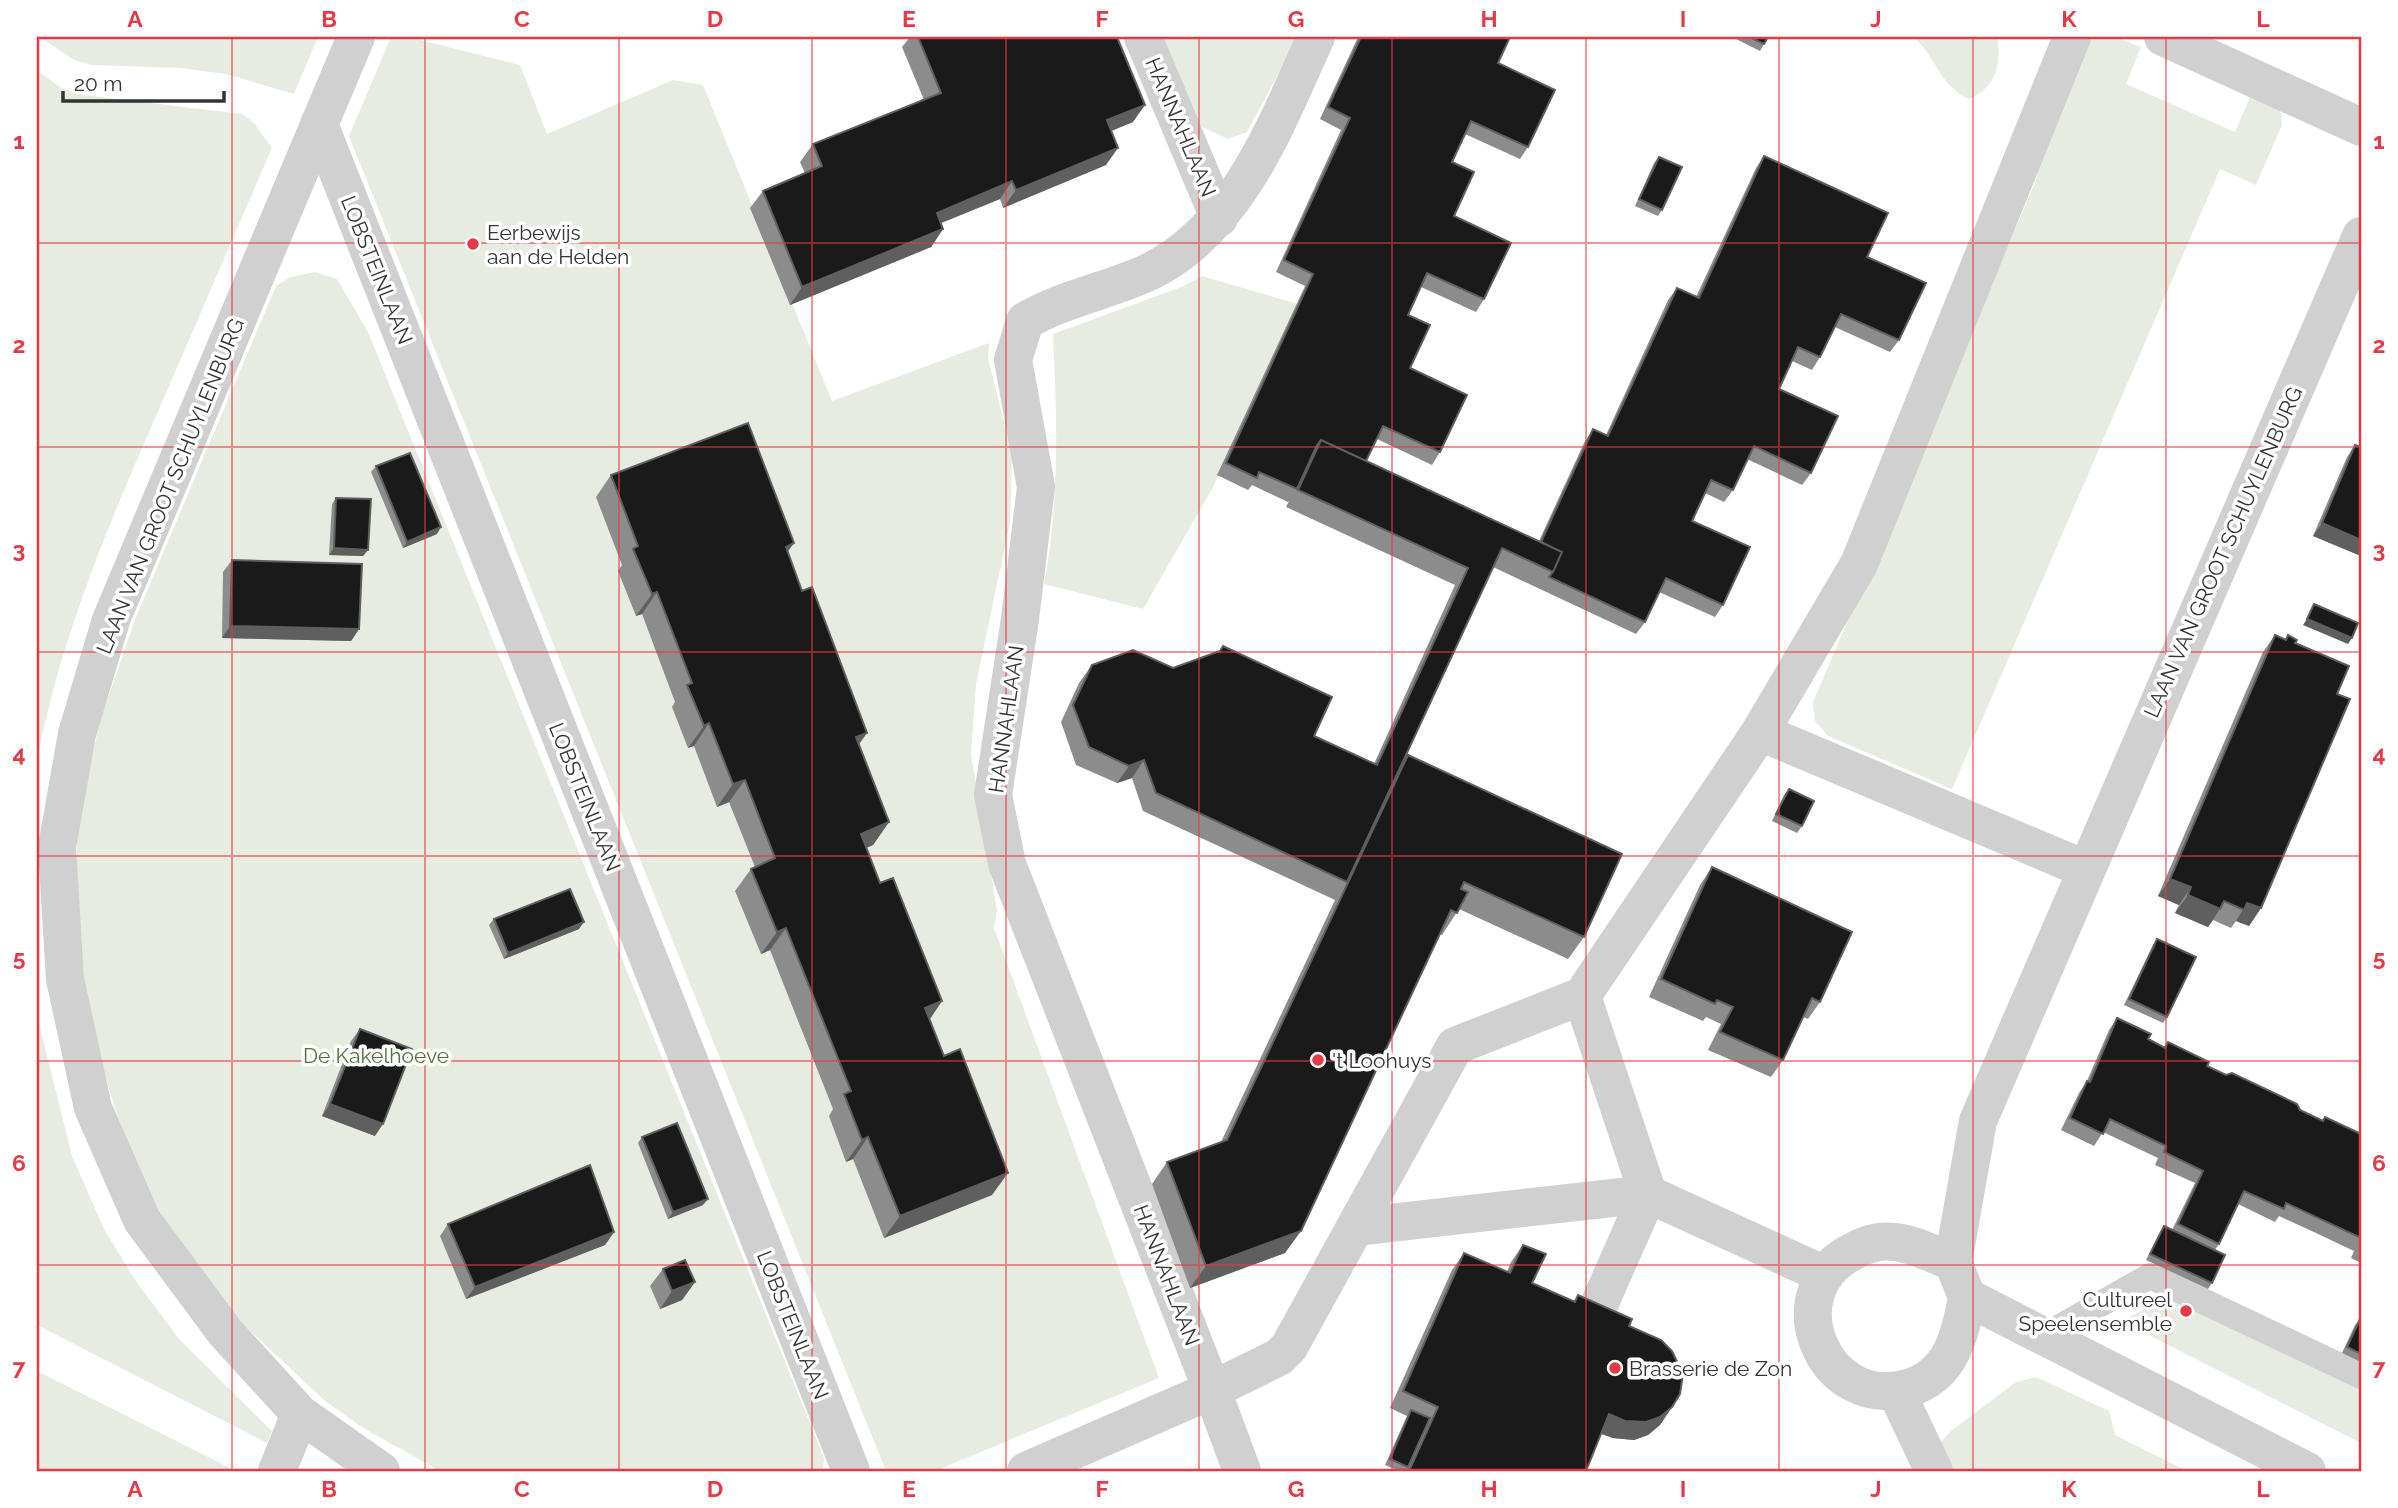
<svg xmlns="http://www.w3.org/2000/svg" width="2398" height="1508" font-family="Raleway,sans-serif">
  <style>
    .green { fill: #e6ecdf }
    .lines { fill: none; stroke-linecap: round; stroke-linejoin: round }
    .lane { stroke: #d0d0d0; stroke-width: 26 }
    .street { stroke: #d0d0d0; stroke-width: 38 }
    .wall { fill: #8c8c8c }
    .shaded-wall { fill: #5f5f5f }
    .building { fill: #1a1a1a; stroke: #5f5f5f; stroke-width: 2 }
    .grid { fill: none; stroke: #e63946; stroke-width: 2; stroke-opacity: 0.55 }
    .poi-dot { fill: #e63946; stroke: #fff; stroke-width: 2.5 }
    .labels { text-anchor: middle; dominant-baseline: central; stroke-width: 7; stroke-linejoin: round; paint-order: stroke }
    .street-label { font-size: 21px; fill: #333; stroke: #fff }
    .poi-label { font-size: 21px; fill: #333; stroke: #fff; text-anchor: start }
    .park-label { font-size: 21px; fill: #56703f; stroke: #fff }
    .neatline { fill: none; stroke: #e63946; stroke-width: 2.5 }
    .grid-label { font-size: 23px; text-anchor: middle; font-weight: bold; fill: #e63946 }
  </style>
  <rect width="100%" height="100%" fill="#fff"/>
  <path class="green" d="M 40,37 L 318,37 L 294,94 L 226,74 L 180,68 L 92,65 L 74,60 Z
    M 391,37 L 407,37 L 520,65 L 547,134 L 673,80 L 703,85 L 832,401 L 989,343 L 988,358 L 1012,455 L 1010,522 L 976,684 L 971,754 L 997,910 L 994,928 L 1159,1378 L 935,1471 L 886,1471 L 349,136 Z
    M 1158,37 L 1298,37 L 1247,132 L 1228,139 L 1198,125 Z
    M 1914,37 L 1997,37 C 2002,64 1996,88 1969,99 C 1940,86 1937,59 1914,37 Z
    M 2091,37 L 2115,37 L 2141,47 L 2126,84 L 2235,132 L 2251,95 L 2281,111 L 2282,125 L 2256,185 L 2220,169 L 1952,789 L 1828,736 L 1815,721 L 1813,702 L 2037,178 L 2038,167 Z
    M 37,70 L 61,88 L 84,95 L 242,114 L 254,123 L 272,148 C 233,237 195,327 156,416 C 107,528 59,642 37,762 Z
    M 315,272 L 337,279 L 368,332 L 824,1458 L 823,1471 L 440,1471 L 363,1428 L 324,1400 L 243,1324 L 198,1269 L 156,1206 L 120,1123 L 88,1022 L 76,884 L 77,837 L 83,796 L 101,718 L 136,617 L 276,286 L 290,277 Z
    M 1202,276 L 1301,305 L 1212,489 L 1143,609 L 1044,584 C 1060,500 1057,418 1053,334 L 1184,286 Z
    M 37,1015 L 72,1156 L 104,1229 L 137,1283 L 180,1340 L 272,1431 L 267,1443 L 37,1325 Z
    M 2172,1296 L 2361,1389 L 2361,1443 L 2121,1321 Z
    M 37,1371 L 236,1471 L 37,1471 Z
    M 2036,1377 L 2109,1411 L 2115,1435 L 2187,1471 L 1943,1471 L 1937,1446 L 1951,1431 L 2016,1382 Z"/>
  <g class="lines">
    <path class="lane" d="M 2046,1335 L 2150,1276 L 2361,1376"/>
    <path class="street" d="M 356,37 L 111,620 L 77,734 L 57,847 L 65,979 L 93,1108 L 142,1220 L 225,1332 L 300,1414 L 381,1471
      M 1143,37 L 1219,218
      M 1316,37 C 1277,122 1239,228 1149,272 C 1108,291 1064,298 1025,321 L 1013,360 L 1036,487 L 1020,619 L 993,795 L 1007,864 L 1212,1390 L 1279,1357 L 1289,1347 L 1455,1046 L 1582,996 L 1760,732 L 1859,564 L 2072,37
      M 2163,37 L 2361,127
      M 319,124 L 851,1471
      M 1760,732 L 2085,869
      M 1582,996 L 1648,1194 L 1825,1275
      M 1355,1227 L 1648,1194 L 1591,1323
      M 1953,1262 C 1934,1255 1913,1243 1893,1242 C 1878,1240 1864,1245 1852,1252 C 1774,1292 1823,1412 1908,1388 C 1951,1376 1960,1336 1967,1297
      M 1896,1391 L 1934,1471
      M 277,1471 L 300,1414
      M 1026,1471 L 1212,1390 L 1242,1471
      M 2307,1471 L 1967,1297 L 1953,1262 L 1978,1121 L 2361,236"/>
  </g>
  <path class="wall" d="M 910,37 L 1117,37 L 1133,122 L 1111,131 L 1106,165 L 1003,208 L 1000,199 L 941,223 L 943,229 L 931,247 L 790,305 L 750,208 L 763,191 L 805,173 L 800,162 L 813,144 L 924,100 L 902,47 Z
    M 1358,37 L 1510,37 L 1498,63 L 1528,147 L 1520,159 L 1465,134 L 1452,162 L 1454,216 L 1484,299 L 1476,312 L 1421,287 L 1408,315 L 1410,368 L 1440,452 L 1432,465 L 1377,439 L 1366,461 L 1539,541 L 1585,441 L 1593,429 L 1606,435 L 1668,300 L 1677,288 L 1696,297 L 1756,168 L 1764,156 L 1867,257 L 1899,340 L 1890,352 L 1835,327 L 1820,357 L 1812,370 L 1792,361 L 1779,389 L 1811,473 L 1802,485 L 1747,459 L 1733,490 L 1724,502 L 1705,493 L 1692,521 L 1723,605 L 1715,617 L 1659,592 L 1645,622 L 1636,634 L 1493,567 L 1402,765 L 1408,755 L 1584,937 L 1568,959 L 1459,909 L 1442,935 L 1440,934 L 1285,1253 L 1190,1288 L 1152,1184 L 1167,1162 L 1221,1142 L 1336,898 L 1335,900 L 1143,811 L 1132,778 L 1117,783 L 1076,765 L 1061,722 L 1079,683 L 1092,665 L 1173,668 L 1219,651 L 1223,646 L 1314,736 L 1374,764 L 1455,585 L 1286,507 L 1289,501 L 1288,502 L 1252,485 L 1248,490 L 1217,475 L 1305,286 L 1276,272 L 1341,130 L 1320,119 Z
    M 1732,37 L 1768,37 L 1760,51 Z
    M 1659,157 L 1662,210 L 1658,216 L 1635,206 L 1654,163 Z
    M 2355,445 L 2361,556 L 2313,536 L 2347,457 Z
    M 376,466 L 437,534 L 403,548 L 371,472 Z
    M 611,475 L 788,552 L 802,591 L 867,733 L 859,744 L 889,822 L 873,845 L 866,848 L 880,883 L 942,1001 L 930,1019 L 992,1195 L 884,1238 L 853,1159 L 846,1162 L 829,1116 L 833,1109 L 770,950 L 761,954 L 735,891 L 751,869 L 755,867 L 729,802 L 717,807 L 694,746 L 688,748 L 672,707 L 675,702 L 642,614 L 636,616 L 618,571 L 622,565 L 596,497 Z
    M 336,498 L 368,550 L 363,556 L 329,555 L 332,504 Z
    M 232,560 L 359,629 L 351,641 L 222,638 L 223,572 Z
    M 2275,635 L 2295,643 L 2261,908 L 2249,926 L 2236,921 L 2231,928 L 2213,920 L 2208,927 L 2175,913 L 2179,905 L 2158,896 L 2263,652 Z
    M 1789,789 L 1802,826 L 1797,833 L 1772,821 L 1784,795 Z
    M 1712,867 L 1820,1002 L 1808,1019 L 1803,1017 L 1783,1060 L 1771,1077 L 1708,1050 L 1721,1024 L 1706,1017 L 1703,1021 L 1649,997 L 1700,885 Z
    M 494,919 L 579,929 L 504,959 L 489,925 Z
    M 2157,939 L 2167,1017 L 2163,1023 L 2124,1005 L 2153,945 Z
    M 2117,1018 L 2148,1039 L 2164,1048 L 2168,1042 L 2207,1066 L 2300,1110 L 2322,1121 L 2361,1134 L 2361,1263 L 2351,1258 L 2354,1251 L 2316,1233 L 2279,1216 L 2275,1222 L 2238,1204 L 2219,1244 L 2215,1250 L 2212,1283 L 2208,1289 L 2146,1260 L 2160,1232 L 2164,1226 L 2172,1230 L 2195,1183 L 2155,1165 L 2158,1158 L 2103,1132 L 2094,1146 L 2061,1130 L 2079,1093 L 2087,1081 L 2109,1030 Z
    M 360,1029 L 375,1136 L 322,1116 L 351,1041 Z
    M 642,1137 L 703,1205 L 668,1219 L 638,1143 Z
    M 448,1224 L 614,1232 L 605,1245 L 466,1299 L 440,1236 Z
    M 1523,1245 L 1532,1283 L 1574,1302 L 1578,1295 L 1629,1326 L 1672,1407 L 1660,1425 L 1648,1435 L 1634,1440 L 1613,1438 L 1601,1434 L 1586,1471 L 1399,1471 L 1385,1465 L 1407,1416 L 1390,1408 L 1452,1270 L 1464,1253 L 1507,1272 L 1511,1262 Z
    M 663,1269 L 695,1282 L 682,1300 L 660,1309 L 650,1286 Z
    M 2360,1319 L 2361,1319 L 2361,1362 L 2342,1353 L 2355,1325 Z"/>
  <path class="shaded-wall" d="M 1145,105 L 1133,122 L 1094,138 L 1107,120 Z
    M 1118,148 L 1106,165 L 1003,208 L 1016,190 Z
    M 1012,181 L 1000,199 L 924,230 L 937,213 Z
    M 943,229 L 931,247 L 790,305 L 802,287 Z
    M 2322,523 L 2361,540 L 2361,556 L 2313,536 Z
    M 441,527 L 437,534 L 403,548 L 407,542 Z
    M 794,543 L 778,565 L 786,547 Z
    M 334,548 L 368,550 L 363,556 L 329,555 Z
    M 657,592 L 642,614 L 636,616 L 652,594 Z
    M 2307,619 L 2352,638 L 2348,644 L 2303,625 Z
    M 230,626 L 359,629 L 351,641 L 222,638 Z
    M 709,723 L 694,746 L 688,748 L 704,726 Z
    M 867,733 L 851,755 L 856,737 Z
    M 1144,760 L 1132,778 L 1117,783 L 1129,766 Z
    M 745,780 L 729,802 L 717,807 L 733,784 Z
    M 889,822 L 873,845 L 845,857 L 861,834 Z
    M 2170,879 L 2191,887 L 2179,905 L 2158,896 Z
    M 2188,895 L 2220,909 L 2208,927 L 2175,913 Z
    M 2247,903 L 2261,908 L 2249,926 L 2236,921 Z
    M 584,922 L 579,929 L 504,959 L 508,953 Z
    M 786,928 L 770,950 L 761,954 L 777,932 Z
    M 942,1001 L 927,1023 L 925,1008 Z
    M 330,1104 L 383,1124 L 375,1136 L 322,1116 Z
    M 868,1137 L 853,1159 L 846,1162 L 862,1140 Z
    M 1008,1173 L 992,1195 L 884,1238 L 900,1216 Z
    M 708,1199 L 703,1205 L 668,1219 L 673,1212 Z
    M 1301,1231 L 1285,1253 L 1190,1288 L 1206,1266 Z
    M 614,1232 L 605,1245 L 466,1299 L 475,1287 Z
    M 695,1282 L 682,1300 L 660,1309 L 672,1291 Z
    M 1672,1407 L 1660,1425 L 1648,1435 L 1634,1440 L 1613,1438 L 1597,1432 L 1609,1414 Z"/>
  <path class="building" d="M 918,37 L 1117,37 L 1145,105 L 1107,120 L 1118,148 L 1016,190 L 1012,181 L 937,213 L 943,229 L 802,287 L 763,191 L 822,166 L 813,144 L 941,93 Z
    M 1361,37 L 1510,37 L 1498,63 L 1555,90 L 1528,147 L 1471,121 L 1452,162 L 1474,172 L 1454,216 L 1511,243 L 1484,299 L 1427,273 L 1408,315 L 1430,325 L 1410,368 L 1467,395 L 1440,452 L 1383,426 L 1366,461 L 1321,440 L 1317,445 L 1297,489 L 1259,472 L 1257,478 L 1226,463 L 1313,274 L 1284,260 L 1350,118 L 1328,107 Z
    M 1749,37 L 1768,37 L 1764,44 Z
    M 1764,156 L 1888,213 L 1867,257 L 1926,283 L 1899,340 L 1841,314 L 1820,357 L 1798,347 L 1779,389 L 1838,416 L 1811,473 L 1754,446 L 1733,490 L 1711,480 L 1692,521 L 1750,547 L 1723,605 L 1666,578 L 1645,622 L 1549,577 L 1553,572 L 1562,552 L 1541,542 L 1593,429 L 1608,436 L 1677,288 L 1699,298 Z
    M 1659,157 L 1682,167 L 1662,210 L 1639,199 Z
    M 748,423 L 794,543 L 786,547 L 802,591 L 812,587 L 867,733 L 856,737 L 889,822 L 861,834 L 880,883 L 893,878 L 942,1001 L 925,1008 L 944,1056 L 960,1049 L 1008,1173 L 900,1216 L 868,1137 L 862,1140 L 844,1094 L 851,1091 L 786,928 L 777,932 L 751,869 L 775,858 L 745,780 L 733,784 L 709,723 L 704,726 L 687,685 L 692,683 L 657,592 L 652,594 L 633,549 L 638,546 L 611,475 Z
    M 1321,440 L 1562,552 L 1553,572 L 1502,548 L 1347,882 L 1156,793 L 1144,760 L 1129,766 L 1089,747 L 1073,705 L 1092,665 L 1133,650 L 1173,668 L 1220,651 L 1223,646 L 1332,697 L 1314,736 L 1377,765 L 1468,568 L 1298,490 Z
    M 2355,445 L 2361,447 L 2361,540 L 2322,523 Z
    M 410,453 L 441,527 L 407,542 L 376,466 Z
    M 336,498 L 371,499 L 368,550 L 334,548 Z
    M 232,560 L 362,564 L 359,629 L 230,626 Z
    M 2314,604 L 2358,623 L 2352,638 L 2307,619 Z
    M 2275,635 L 2286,640 L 2288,635 L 2297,640 L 2295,643 L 2349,666 L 2337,694 L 2350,699 L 2261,908 L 2247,903 L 2244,910 L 2224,901 L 2220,909 L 2188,895 L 2191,887 L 2170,879 Z
    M 1408,755 L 1622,854 L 1584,937 L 1464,882 L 1461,889 L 1468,892 L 1457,913 L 1451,910 L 1301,1231 L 1206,1266 L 1167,1162 L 1227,1140 Z
    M 1789,789 L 1814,801 L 1802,826 L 1776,814 Z
    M 1712,867 L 1852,932 L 1820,1002 L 1812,998 L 1783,1060 L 1720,1032 L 1733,1007 L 1717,1000 L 1715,1004 L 1661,979 Z
    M 570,889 L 584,922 L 508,953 L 494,919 Z
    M 2157,939 L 2196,957 L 2167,1017 L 2129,999 Z
    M 2117,1018 L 2151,1034 L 2148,1039 L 2165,1048 L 2168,1042 L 2209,1062 L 2207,1066 L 2226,1075 L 2232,1073 L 2297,1104 L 2300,1110 L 2323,1121 L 2325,1117 L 2361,1134 L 2361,1238 L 2286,1203 L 2284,1209 L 2244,1191 L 2219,1244 L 2178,1224 L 2203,1171 L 2164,1152 L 2166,1146 L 2110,1119 L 2103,1134 L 2070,1118 L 2087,1081 L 2090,1082 Z
    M 360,1029 L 412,1049 L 383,1124 L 330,1104 Z
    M 677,1123 L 708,1199 L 673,1212 L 642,1137 Z
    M 590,1165 L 614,1232 L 475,1287 L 448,1224 Z
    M 2164,1226 L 2225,1255 L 2212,1283 L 2150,1254 Z
    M 1523,1245 L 1546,1254 L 1532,1283 L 1575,1302 L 1578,1295 L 1632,1319 L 1629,1326 L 1661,1340 L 1672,1351 L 1683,1374 L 1680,1394 L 1672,1407 L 1660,1417 L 1646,1422 L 1625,1421 L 1609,1414 L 1586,1471 L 1409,1471 L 1438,1407 L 1403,1391 L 1464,1253 L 1510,1273 Z
    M 685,1260 L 695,1282 L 672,1291 L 663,1269 Z
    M 2360,1319 L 2361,1319 L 2361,1354 L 2347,1347 Z
    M 1411,1410 L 1430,1418 L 1408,1467 L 1390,1459 Z"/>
  <path class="grid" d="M 232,37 L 232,1471M 425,37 L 425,1471M 619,37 L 619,1471M 812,37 L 812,1471M 1006,37 L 1006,1471M 1199,37 L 1199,1471M 1392,37 L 1392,1471M 1586,37 L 1586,1471M 1779,37 L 1779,1471M 1973,37 L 1973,1471M 2166,37 L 2166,1471M 37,243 L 2361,243M 37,447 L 2361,447M 37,652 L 2361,652M 37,856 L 2361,856M 37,1061 L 2361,1061M 37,1265 L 2361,1265"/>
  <g class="poi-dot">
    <circle cx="473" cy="244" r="7"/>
    <circle cx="1318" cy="1060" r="7"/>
    <circle cx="2186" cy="1311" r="7"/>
    <circle cx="1615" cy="1368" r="7"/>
  </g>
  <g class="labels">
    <g class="street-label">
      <text transform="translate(1181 127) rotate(67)">HANNAHLAAN</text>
      <text transform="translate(377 270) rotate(68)">LOBSTEINLAAN</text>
      <text transform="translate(170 486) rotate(-68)">LAAN VAN GROOT SCHUYLENBURG</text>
      <text transform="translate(2223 552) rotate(-66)">LAAN VAN GROOT SCHUYLENBURG</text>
      <text transform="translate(1006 719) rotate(-82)">HANNAHLAAN</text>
      <text transform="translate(585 797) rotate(68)">LOBSTEINLAAN</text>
      <text transform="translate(1167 1275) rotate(69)">HANNAHLAAN</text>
      <text transform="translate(793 1325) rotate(68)">LOBSTEINLAAN</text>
    </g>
    <g class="poi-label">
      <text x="487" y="232">Eerbewijs<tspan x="487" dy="24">aan de Helden</tspan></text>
      <text x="1332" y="1060">'t Loohuys</text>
      <text x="2172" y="1299" text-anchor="end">Cultureel<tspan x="2172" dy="24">Speelensemble</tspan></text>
      <text x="1629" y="1368">Brasserie de Zon</text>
    </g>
    <g class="park-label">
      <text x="376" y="1055">De Kakelhoeve</text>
    </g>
  </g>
  <rect width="2398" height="1508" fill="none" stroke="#ffffff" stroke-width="77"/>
  <path d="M63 91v10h161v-10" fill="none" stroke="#333333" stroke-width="3.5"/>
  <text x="74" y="91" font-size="21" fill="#333333" stroke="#ffffff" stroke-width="5" paint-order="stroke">20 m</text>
  <rect x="38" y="38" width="2322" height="1432" class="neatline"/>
  <g class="grid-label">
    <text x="135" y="27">A</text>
    <text x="329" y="27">B</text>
    <text x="522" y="27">C</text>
    <text x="715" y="27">D</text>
    <text x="909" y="27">E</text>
    <text x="1102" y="27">F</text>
    <text x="1296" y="27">G</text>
    <text x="1489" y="27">H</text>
    <text x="1683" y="27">I</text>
    <text x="1876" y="27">J</text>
    <text x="2069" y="27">K</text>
    <text x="2263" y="27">L</text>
    <text x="19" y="149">1</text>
    <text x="2379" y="149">1</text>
    <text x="19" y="353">2</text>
    <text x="2379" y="353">2</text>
    <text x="19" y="558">3</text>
    <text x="2379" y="558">3</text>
    <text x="19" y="762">4</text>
    <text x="2379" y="762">4</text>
    <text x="19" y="966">5</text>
    <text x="2379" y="966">5</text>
    <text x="19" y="1171">6</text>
    <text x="2379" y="1171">6</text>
    <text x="19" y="1375">7</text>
    <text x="2379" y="1375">7</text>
    <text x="135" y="1497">A</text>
    <text x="329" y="1497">B</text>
    <text x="522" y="1497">C</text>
    <text x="715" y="1497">D</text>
    <text x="909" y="1497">E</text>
    <text x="1102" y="1497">F</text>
    <text x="1296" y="1497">G</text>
    <text x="1489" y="1497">H</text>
    <text x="1683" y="1497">I</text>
    <text x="1876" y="1497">J</text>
    <text x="2069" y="1497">K</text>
    <text x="2263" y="1497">L</text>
  </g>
</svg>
